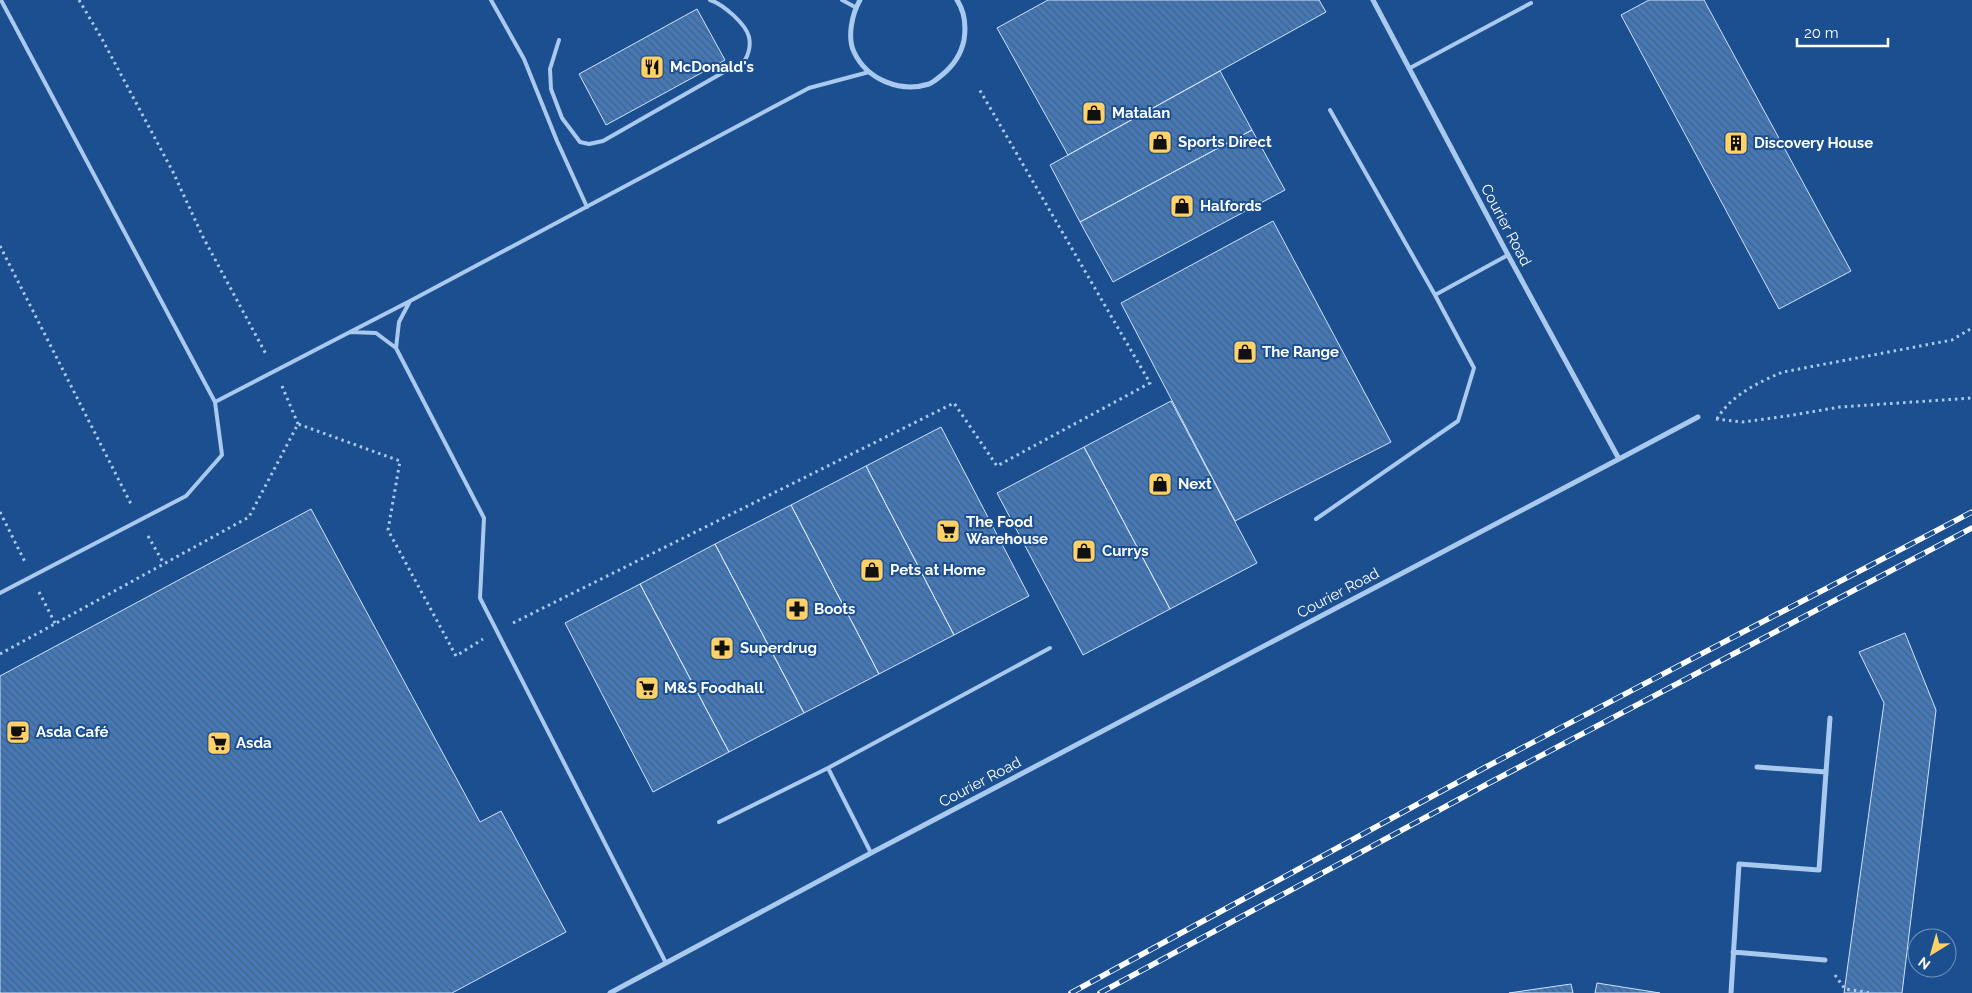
<svg xmlns="http://www.w3.org/2000/svg" width="1972" height="993" font-family="Raleway,sans-serif">
  <style>
    .building { fill: url(#building-back-hatch); stroke: #cfe3fa }
    .lines { fill: none; stroke-linecap: round; stroke-linejoin: round }
    .path { stroke: #a9c9ee; stroke-width: 3; stroke-dasharray: 2.5 4; stroke-linecap: butt }
    .lane { stroke: #a9c9ee; stroke-width: 4 }
    .street { stroke: #a9c9ee; stroke-width: 5 }
    .rail-casing { stroke: #fff; stroke-width: 5.5 }
    .rail { stroke: #1b4f8f; stroke-width: 4; stroke-dasharray: 11; stroke-linecap: butt }
    .labels { text-anchor: middle; dominant-baseline: central; stroke-width: 4; stroke-linejoin: round; paint-order: stroke }
    .poi-label { font-size: 15px; font-weight: bold; fill: #fff; stroke: #1b4f8f; text-anchor: start }
    .street-label { font-size: 15px; fill: #fff; stroke: #1b4f8f }
  </style>
  <defs>
    <pattern id="building-back-hatch" width="6" height="6" patternUnits="userSpaceOnUse" patternTransform="scale(1.25)"><rect width="6" height="6" fill="#4478b7"/><path d="M-1 5l2 2M0 0l6 6M5-1l2 2" fill="none" stroke="#486282"/></pattern>
  </defs>
  <rect width="100%" height="100%" fill="#1b4f8f"/>
  <path class="building" d="M 1048,0 L 1319,0 L 1326,12 L 1068,155 L 997,28 Z
    M 1649,0 L 1704,0 L 1851,271 L 1779,309 L 1621,15 Z
    M 697,9 L 725,60 L 606,125 L 579,74 Z
    M 1220,71 L 1252,130 L 1080,222 L 1050,165 Z
    M 1252,130 L 1285,190 L 1113,282 L 1080,222 Z
    M 1273,221 L 1391,442 L 1235,521 L 1121,303 Z
    M 1171,401 L 1257,563 L 1170,609 L 1084,447 Z
    M 941,427 L 1029,596 L 954,635 L 866,466 Z
    M 1084,447 L 1170,609 L 1083,655 L 997,493 Z
    M 866,466 L 954,635 L 879,674 L 791,505 Z
    M 791,505 L 879,674 L 804,713 L 715,544 Z
    M 311,509 L 480,822 L 501,811 L 566,932 L 452,993 L 0,993 L 0,676 Z
    M 715,544 L 804,713 L 729,752 L 640,584 Z
    M 640,584 L 729,752 L 653,792 L 565,623 Z
    M 1905,633 L 1936,710 L 1902,993 L 1844,993 L 1884,703 L 1859,652 Z
    M 1597,983 L 1660,993 L 1595,993 Z
    M 1571,984 L 1573,993 L 1509,993 Z"/>
  <g class="lines">
    <path class="path" d="M 79,0 L 102,39 L 173,172 L 203,237 L 267,356
      M 0,246 L 132,506
      M 282,386 L 298,424
      M 1716,419 L 1743,422 L 1787,416 L 1840,407 L 1972,398
      M 1717,419 C 1731,395 1759,382 1783,372 L 1952,340 L 1972,328
      M 0,512 L 25,562
      M 148,536 L 164,564
      M 39,592 L 55,623
      M 513,623 L 954,403 L 997,466 L 1150,383 L 978,87
      M 0,654 L 249,517 L 298,424 L 400,461 L 388,530 L 456,656 L 483,639
      M 1835,975 L 1845,989 L 1872,993"/>
    <path class="lane" d="M 491,0 L 524,59 L 557,141 L 587,207
      M 842,0 L 855,7
      M 559,40 L 550,69 L 551,89 L 562,118 L 580,142 L 589,144 L 603,141 L 745,60 C 749,53 751,46 749,37 C 746,24 723,4 710,0
      M 1410,68 L 1531,3
      M 1330,110 L 1435,295 L 1508,255
      M 410,301 L 809,88 L 869,72
      M 410,301 L 399,322 L 396,348 L 376,333 L 350,332 Z
      M 396,348 L 484,518 L 480,598 L 666,963
      M 215,402 L 350,332
      M 1316,519 L 1458,421 L 1474,368 L 1435,295
      M 0,593 L 186,496 L 222,455 L 215,402 L 1,0
      M 828,768 L 871,853
      M 719,822 L 828,768 L 1050,648"/>
    <path class="street" d="M 860,0 C 852,14 847,37 854,52 C 867,80 901,93 929,84 C 934,82 938,78 942,75 C 953,66 961,55 964,40 C 966,27 965,12 957,0
      M 1619,459 L 1698,417
      M 1826,772 L 1830,718
      M 1733,952 L 1825,960
      M 610,993 L 871,853 L 1619,459 L 1508,255 L 1373,0
      M 1731,993 L 1739,864 L 1819,870 L 1826,772 L 1757,767"/>
    <g class="rail-casing">
      <path id="rail" d="M 1071,993 L 1484,768 L 1972,512
        M 1100,993 L 1491,782 L 1972,528"/>
    </g>
    <use href="#rail" class="rail"/>
  </g>
  <defs>
    <g id="restaurant-square" transform="scale(1.25)"><rect x="-9" y="-9" width="18" height="18" rx="4" fill="#ffd166" stroke="#1b4f8f"/><path d="M-5-6h1v4h1v-4h1v4h1v-4h1v5L-1.5 .5V6h-2V.5L-5-1ZM5-6V6H3V1.5H1.5Q1.5-4 5-6Z" fill="#111"/></g>
    <g id="shop-square" transform="scale(1.25)"><rect x="-9" y="-9" width="18" height="18" rx="4" fill="#ffd166" stroke="#1b4f8f"/><path d="M-5-2.5h2.3a2.7 3.5 0 0 1 5.4 0H5L5.5 6h-11ZM-1.5-2.5h3a1.5 2.3 0 0 0-3 0Z" fill="#111"/></g>
    <g id="building-square" transform="scale(1.25)"><rect x="-9" y="-9" width="18" height="18" rx="4" fill="#ffd166" stroke="#1b4f8f"/><path d="M-4-6H4V6H1V3H-1V6H-4ZM-2.5-4.3h1.7v1.8h-1.7ZM.8-4.3h1.7v1.8H.8ZM-2.5-1h1.7V.8h-1.7ZM.8-1h1.7V.8H.8Z" fill="#111"/></g>
    <g id="supermarket-square" transform="scale(1.25)"><rect x="-9" y="-9" width="18" height="18" rx="4" fill="#ffd166" stroke="#1b4f8f"/><path d="M-6-5.5h2.5l.6 2H6L4.5 2H-2.5L-4.4-4H-6ZM-1.5 3.2a1.3 1.3 0 1 0 .1 0ZM3 3.2a1.3 1.3 0 1 0 .1 0Z" fill="#111"/></g>
    <g id="pharmacy-square" transform="scale(1.25)"><rect x="-9" y="-9" width="18" height="18" rx="4" fill="#ffd166" stroke="#1b4f8f"/><path d="M-2-6h4v4h4v4h-4v4h-4v-4h-4v-4h4Z" fill="#111"/></g>
    <g id="cafe-square" transform="scale(1.25)"><rect x="-9" y="-9" width="18" height="18" rx="4" fill="#ffd166" stroke="#1b4f8f"/><path d="M-5.5-4.5H6V0H3Q3 3.5 0 3.5H-2.5Q-5.5 3.5-5.5 0ZM3-3.2v2h1.7v-2ZM-6 4.5H4V6H-6Z" fill="#111"/></g>
  </defs>
  <g fill-rule="evenodd">
    <use href="#restaurant-square" x="652" y="67"/>
    <use href="#shop-square" x="1094" y="113"/>
    <use href="#shop-square" x="1160" y="142"/>
    <use href="#building-square" x="1736" y="143"/>
    <use href="#shop-square" x="1182" y="206"/>
    <use href="#shop-square" x="1245" y="352"/>
    <use href="#shop-square" x="1160" y="484"/>
    <use href="#supermarket-square" x="948" y="531"/>
    <use href="#shop-square" x="1084" y="551"/>
    <use href="#shop-square" x="872" y="570"/>
    <use href="#pharmacy-square" x="797" y="609"/>
    <use href="#pharmacy-square" x="722" y="648"/>
    <use href="#supermarket-square" x="647" y="688"/>
    <use href="#cafe-square" x="18" y="732"/>
    <use href="#supermarket-square" x="219" y="743"/>
  </g>
  <g class="labels">
    <g class="poi-label">
      <text x="670" y="67">McDonald's</text>
      <text x="1112" y="113">Matalan</text>
      <text x="1178" y="142">Sports Direct</text>
      <text x="1754" y="143">Discovery House</text>
      <text x="1200" y="206">Halfords</text>
      <text x="1262" y="352">The Range</text>
      <text x="1178" y="484">Next</text>
      <text x="966" y="522">The Food<tspan x="966" dy="17">Warehouse</tspan></text>
      <text x="1102" y="551">Currys</text>
      <text x="890" y="570">Pets at Home</text>
      <text x="814" y="609">Boots</text>
      <text x="740" y="648">Superdrug</text>
      <text x="664" y="688">M&amp;S Foodhall</text>
      <text x="36" y="732">Asda Café</text>
      <text x="236" y="743">Asda</text>
    </g>
    <g class="street-label">
      <text transform="translate(1506 225) rotate(62)">Courier Road</text>
      <text transform="translate(1338 593) rotate(-28)">Courier Road</text>
      <text transform="translate(980 782) rotate(-28)">Courier Road</text>
    </g>
  </g>
  <g transform="translate(1932 953) rotate(217)"><circle r="24" fill="#1b4f8f" stroke="#7695bc"/>
  <path d="M0-4L9 19L0 12L-9 19Z" fill="#ffd166"/>
  <text y="-8" font-size="14" font-weight="bold" text-anchor="middle" fill="#ffffff">N</text>
  </g>
  <path d="M1797 38v8h91v-8" fill="none" stroke="#ffffff" stroke-width="2.5"/>
  <text x="1804" y="38" font-size="15" fill="#ffffff" stroke="#1b4f8f" stroke-width="4" paint-order="stroke">20 m</text>
</svg>
